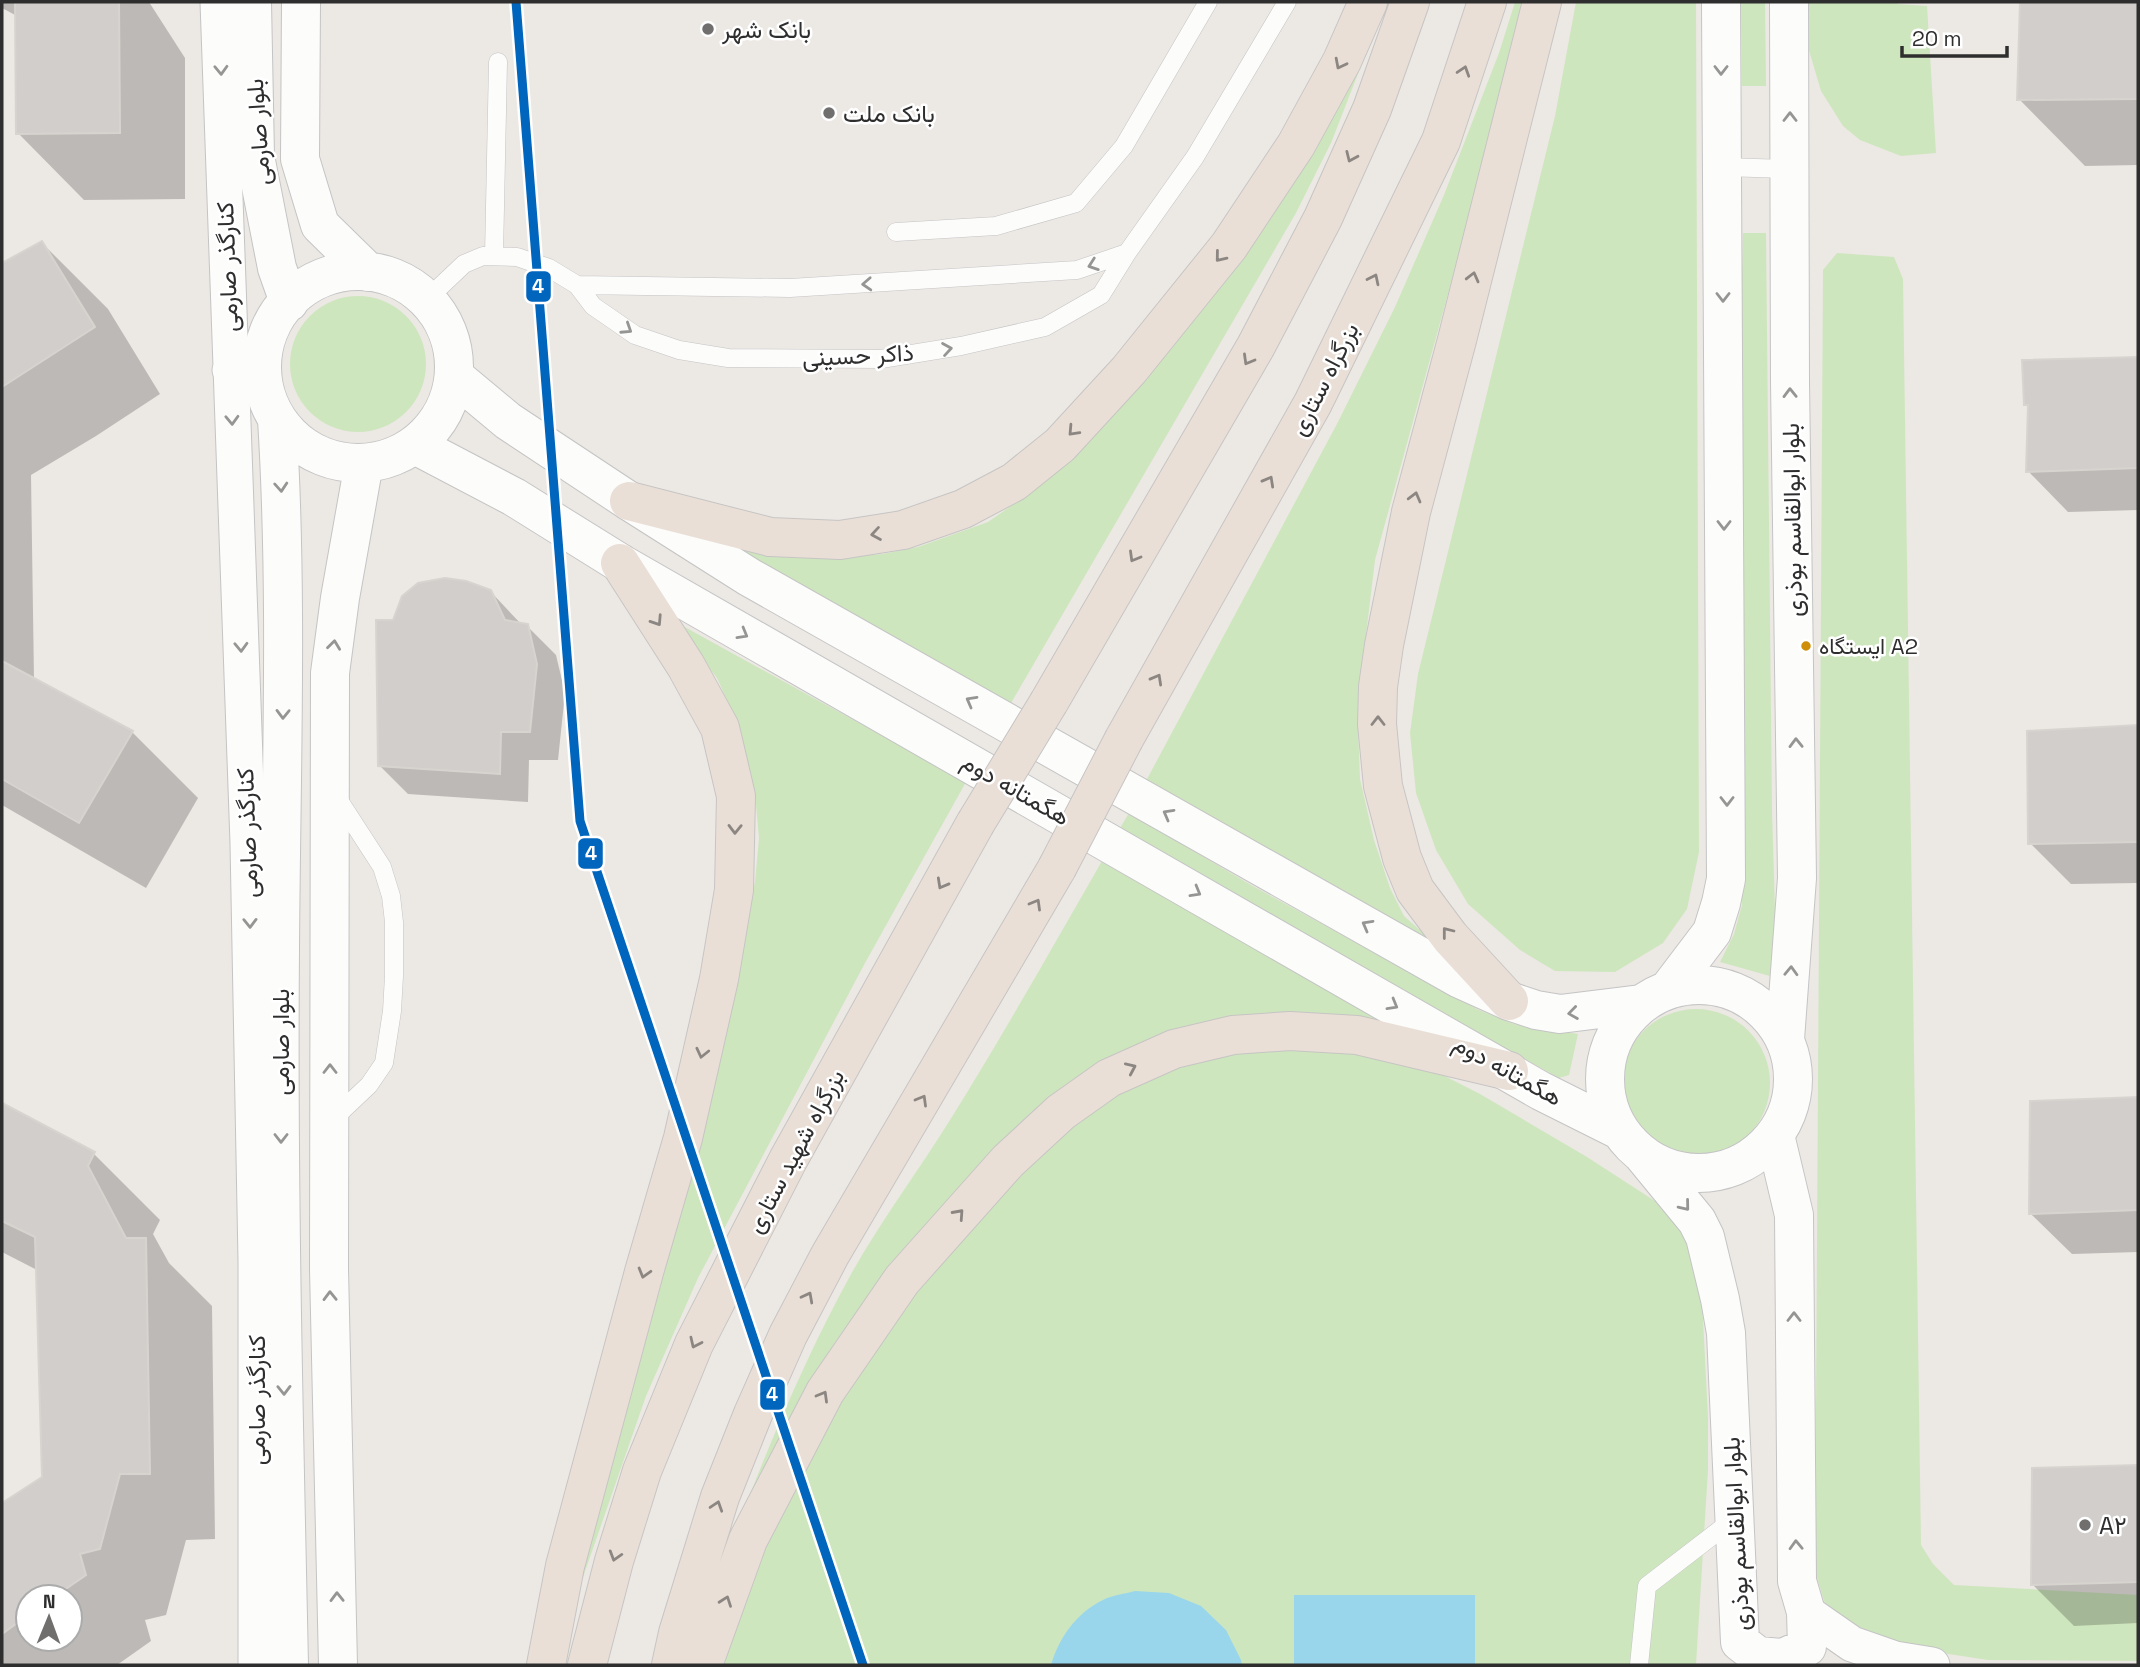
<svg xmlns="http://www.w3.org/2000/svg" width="2140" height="1667" font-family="'Space Grotesk',Vazirmatn,sans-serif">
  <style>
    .green { fill: #cee6be }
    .water { fill: #99d6ec }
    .shadow { fill: #0003; fill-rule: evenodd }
    .building { fill: #d1cecb; stroke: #d7d4d0; stroke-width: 2 }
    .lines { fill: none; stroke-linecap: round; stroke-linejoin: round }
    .lane-casing { stroke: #c5c4c5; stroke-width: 19 }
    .street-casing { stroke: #c5c4c5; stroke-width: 37 }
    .secondary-casing { stroke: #c5c4c5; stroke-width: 40 }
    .highway-casing { stroke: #c6c5c4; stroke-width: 40 }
    .lane { stroke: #fcfcfb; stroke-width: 18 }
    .street { stroke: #fcfcfb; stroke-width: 35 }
    .secondary { stroke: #fcfcfb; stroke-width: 38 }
    .highway { stroke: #eadfd6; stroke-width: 38 }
    .highway-bridge-casing { stroke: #c6c5c4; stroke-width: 40; stroke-linecap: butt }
    .highway-bridge { stroke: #eadfd6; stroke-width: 38 }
    .metro-1-casing { stroke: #fff; stroke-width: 14 }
    .metro-1 { stroke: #0065bd; stroke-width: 9 }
    .oneway { stroke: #8c8682 }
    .oneway2 { stroke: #959594 }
    .poi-dot { fill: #706f6e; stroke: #fff; stroke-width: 2.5 }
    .bus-dot { fill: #cf8e09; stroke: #fff; stroke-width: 2.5 }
    .labels { text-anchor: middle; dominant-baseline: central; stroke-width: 5; stroke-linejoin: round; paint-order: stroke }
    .bus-label { font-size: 22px; fill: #2e2e2e; stroke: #fff; text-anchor: start }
    .poi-label { font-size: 24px; fill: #2e2e2e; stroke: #fff; text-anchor: start }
    .street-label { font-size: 24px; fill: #2e2e2e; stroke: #fff }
    .line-badge { stroke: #fff; stroke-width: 2.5 }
    .badge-label { font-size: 19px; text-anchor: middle; font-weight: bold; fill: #fff }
  </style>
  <rect width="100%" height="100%" fill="#ece8e4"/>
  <path class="green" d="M 1386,2 L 1331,143 L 1296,213 L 1011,703 L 725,545 L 837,558 L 883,554 L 918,547 L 988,522 L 1044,483 L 1094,436 Z
    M 1515,2 L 1528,2 L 1375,560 L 1362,668 L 1358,726 L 1360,779 L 1374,840 L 1390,888 L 1404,916 L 1431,940 L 1146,781 L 1338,422 L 1395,307 L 1444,195 L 1499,53 Z
    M 1576,2 L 1696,2 L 1699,852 L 1687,909 L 1663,943 L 1615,972 L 1555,971 L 1520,950 L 1468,904 L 1436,850 L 1416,793 L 1410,733 L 1418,674 L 1555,116 Z
    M 1741,2 L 1765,2 L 1766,86 L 1742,86 Z
    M 1802,2 L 1898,2 L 1898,4 L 1927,6 L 1936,153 L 1901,156 L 1860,140 L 1843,126 L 1821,91 L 1803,30 Z
    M 1743,233 L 1766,233 L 1772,810 L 1777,978 L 1720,962 L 1734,934 L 1742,905 L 1738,462 Z
    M 1837,253 L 1894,257 L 1903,279 L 1921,1545 L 1933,1564 L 1954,1585 L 2138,1595 L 2138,1661 L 1988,1660 L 1883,1644 L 1836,1616 L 1824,1601 L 1815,1571 L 1823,270 Z
    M290 364a68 68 0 1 1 136 0a68 68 0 1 1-136 0Z
    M 672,620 L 966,782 L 865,963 L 698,1278 L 646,1396 L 556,1655 L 719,1048 L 755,882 L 759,838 L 755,794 L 737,722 L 717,678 Z
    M 1129,813 L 1251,885 L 1479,1010 L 1514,1024 L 1578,1034 L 1569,1075 L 1559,1078 L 1469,1028 L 1120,828 Z
    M 1102,861 L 1430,1046 L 1145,1044 L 862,1306 L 838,1338 L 809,1383 L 735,1532 C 769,1445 805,1358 850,1276 C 880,1222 917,1173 950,1120 C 1003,1035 1052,948 1102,861 Z
    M1622 1083a74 74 0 1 1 148 0a74 74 0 1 1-148 0Z
    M 1318,1041 L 1425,1066 L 1480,1094 L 1587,1157 L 1658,1203 L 1686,1230 L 1702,1299 L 1708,1418 L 1708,1470 L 1696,1665 L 715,1665 L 757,1553 L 840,1403 L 891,1321 L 1006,1188 L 1105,1097 L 1195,1055 Z"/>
  <path class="water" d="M 1135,1591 L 1169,1593 L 1201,1606 L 1226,1630 L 1241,1660 L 1242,1665 L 1051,1665 C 1059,1638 1076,1613 1103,1600 C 1112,1595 1125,1594 1135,1591 Z
    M 1294,1595 L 1475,1595 L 1475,1665 L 1294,1665 Z"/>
  <path class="shadow" d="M 2,2 L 149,2 L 185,58 L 185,199 L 84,200 L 18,133 L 17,16 L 2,8 Z
    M 2021,2 L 2138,2 L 2138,165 L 2085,166 L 2019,99 Z
    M 42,243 L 108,309 L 160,394 L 96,436 L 31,475 L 34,680 L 132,732 L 198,798 L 146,888 L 2,805 L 2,265 Z
    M 2138,359 L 2138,510 L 2068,512 L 2028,471 L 2029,408 L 2025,404 L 2024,361 Z
    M 490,591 L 522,625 L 527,626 L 556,655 L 565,693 L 558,760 L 529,760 L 528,802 L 408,794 L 380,766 L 394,621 Z
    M 2138,727 L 2138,883 L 2071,884 L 2030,843 L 2029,732 Z
    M 2138,1099 L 2138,1252 L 2072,1254 L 2031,1214 L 2032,1102 Z
    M 2,1105 L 94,1154 L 160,1220 L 153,1234 L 169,1263 L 212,1306 L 215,1539 L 186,1540 L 166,1615 L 145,1620 L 151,1641 L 117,1665 L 2,1665 L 2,1505 L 44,1478 L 37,1270 L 2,1252 ZM 28,1597 L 70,1597 L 70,1639 L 28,1639 Z
    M 2138,1466 L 2138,1623 L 2074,1626 L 2033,1585 L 2033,1470 Z"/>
  <path class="building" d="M 15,2 L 119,2 L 120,133 L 16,134 Z
    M 2020,2 L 2138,2 L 2138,99 L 2017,100 Z
    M 42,241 L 95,327 L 2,387 L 2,263 Z
    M 2138,357 L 2138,468 L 2026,472 L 2028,405 L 2024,405 L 2022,360 Z
    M 445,578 L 466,581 L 491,590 L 505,620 L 528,624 L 537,664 L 530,732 L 501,732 L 500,774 L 378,766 L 376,620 L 393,620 L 402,596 L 418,583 Z
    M 2,661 L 133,731 L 79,823 L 2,779 Z
    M 2138,725 L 2138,842 L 2028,844 L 2027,731 Z
    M 2138,1097 L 2138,1210 L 2029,1214 L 2030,1101 Z
    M 2,1103 L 95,1152 L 88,1166 L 126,1238 L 146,1238 L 150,1474 L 120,1474 L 100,1549 L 80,1554 L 86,1575 L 54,1597 L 28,1597 L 28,1615 L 2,1634 L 2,1503 L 42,1477 L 35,1237 L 2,1221 Z
    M 2138,1465 L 2138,1582 L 2031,1585 L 2032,1468 Z"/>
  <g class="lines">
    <g class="lane-casing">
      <path id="lane" d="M 1722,167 L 1790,169
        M 896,232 L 996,226 L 1076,203 L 1124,146 L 1208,2
        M 1127,253 L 1195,157 L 1287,2
        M 494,255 L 498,62
        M 426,300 L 464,264 L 483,256 L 517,257 L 549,268 L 577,285 L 593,306 L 635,335 L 679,350 L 728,358 L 881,359 L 961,346 L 1045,327 L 1101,295 L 1127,253 L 1077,270 L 790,288 L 577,285
        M 332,1120 L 369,1085 L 384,1063 L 392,1011 L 394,976 L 394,922 L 391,896 L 382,867 L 336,796
        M 1639,1665 L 1647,1586 L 1734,1519"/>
    </g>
    <g class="street-casing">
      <path id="street" d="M 218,2 L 248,843 L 256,1260 L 256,1665
        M 230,370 L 263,371
        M 1806,1612 L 1852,1644 L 1895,1659 L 1932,1665"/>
    </g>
    <g class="secondary-casing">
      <path id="secondary" d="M 252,2 L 255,156 L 277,268 L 289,302
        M 301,2 L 300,159 L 320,225 L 368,272
        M262 367a96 96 0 1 1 192 0a96 96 0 1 1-192 0Z
        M 454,376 L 508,421 L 629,501 L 749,577 L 1460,979 L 1509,1001 L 1536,1010 L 1560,1014 L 1641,1004
        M 277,419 C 288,596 281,774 280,951 C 278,1189 284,1427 289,1665
        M 415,445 L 514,497 L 620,563 L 1541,1091 L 1619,1130
        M1605 1079a94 94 0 1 1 188 0a94 94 0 1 1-188 0Z
        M 1668,990 L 1712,932 L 1721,903 L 1726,879 L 1721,2
        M 1785,1039 L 1797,878 L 1790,382 L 1789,2
        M 1642,1154 L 1697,1221 L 1705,1237 L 1720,1299 L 1726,1333 L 1740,1642 L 1758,1656 L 1783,1658 L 1807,1647 L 1806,1612 L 1797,1581 L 1794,1215 L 1775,1135
        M 338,1665 L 329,1269 L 330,673 L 340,598 L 364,463"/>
    </g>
    <g class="highway-casing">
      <path id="highway" d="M 629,501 L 770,537 L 840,540 L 903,530 L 963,509 L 1014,482 L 1060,445 L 1129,370 L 1229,246 L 1296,145 L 1342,61 L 1368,2
        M 1049,702 L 1256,346 L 1323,218 L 1372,109 L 1410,2
        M 1124,739 L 1313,403 L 1441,141 L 1487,2
        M 1509,1001 L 1450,937 L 1415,890 L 1402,858 L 1383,786 L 1377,724 L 1378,687 L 1384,645 L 1411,512 L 1457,340 L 1542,2
        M 546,1665 L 565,1566 L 644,1272 L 683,1138 L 719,979 L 734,890 L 736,796 L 720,728 L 686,666 L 620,563
        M 587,1665 L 614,1561 L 642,1471 L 694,1344 L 788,1160 L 975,824
        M 671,1665 L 678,1633 L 720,1497 L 753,1414 L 788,1335 L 830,1255 L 1057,868
        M 703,1665 L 748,1540 L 825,1392 L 902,1280 L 1008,1161 L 1061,1112 L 1109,1078 L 1174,1049 L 1233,1035 L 1290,1031 L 1357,1035 L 1509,1071"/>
    </g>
    <use href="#lane" class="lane"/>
    <use href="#street" class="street"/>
    <use href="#secondary" class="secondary"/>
    <use href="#highway" class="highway"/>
    <g class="highway-bridge-casing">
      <path id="highway-bridge" d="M 975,824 L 1049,702
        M 1057,868 L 1124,739"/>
    </g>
    <use href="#highway-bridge" class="highway-bridge"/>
    <g class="metro-1-casing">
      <path id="metro-1" d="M 516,2 L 580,821 L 863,1665"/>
    </g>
    <use href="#metro-1" class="metro-1"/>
  </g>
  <defs><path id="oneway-chevron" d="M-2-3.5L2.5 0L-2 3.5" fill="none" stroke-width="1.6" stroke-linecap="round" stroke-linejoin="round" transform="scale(1.75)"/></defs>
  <g class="oneway">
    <use href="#oneway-chevron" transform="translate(1340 64) rotate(117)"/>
    <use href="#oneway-chevron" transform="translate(1464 71) rotate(-72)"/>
    <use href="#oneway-chevron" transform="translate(1351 157) rotate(114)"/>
    <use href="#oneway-chevron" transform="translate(1220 257) rotate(129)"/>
    <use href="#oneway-chevron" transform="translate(1473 277) rotate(-76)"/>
    <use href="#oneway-chevron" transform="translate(1374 279) rotate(-64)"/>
    <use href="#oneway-chevron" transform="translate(1248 360) rotate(120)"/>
    <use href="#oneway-chevron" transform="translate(1073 431) rotate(133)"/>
    <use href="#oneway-chevron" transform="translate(1269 481) rotate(-61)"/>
    <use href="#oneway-chevron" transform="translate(1415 497) rotate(-75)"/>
    <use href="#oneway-chevron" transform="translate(876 534) rotate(171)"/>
    <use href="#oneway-chevron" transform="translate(1134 557) rotate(120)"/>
    <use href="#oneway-chevron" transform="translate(657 621) rotate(57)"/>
    <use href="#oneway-chevron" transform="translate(1157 679) rotate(-61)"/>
    <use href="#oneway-chevron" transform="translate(1378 721) rotate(-90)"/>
    <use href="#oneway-chevron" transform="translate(735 829) rotate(91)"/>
    <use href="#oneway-chevron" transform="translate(942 884) rotate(119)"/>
    <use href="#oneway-chevron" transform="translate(1036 904) rotate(-60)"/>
    <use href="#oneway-chevron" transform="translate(1447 932) rotate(-128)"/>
    <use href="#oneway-chevron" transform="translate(702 1053) rotate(103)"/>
    <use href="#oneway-chevron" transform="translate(1131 1068) rotate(-24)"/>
    <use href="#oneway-chevron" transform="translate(922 1100) rotate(-60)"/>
    <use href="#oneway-chevron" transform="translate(959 1214) rotate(-48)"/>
    <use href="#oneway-chevron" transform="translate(644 1273) rotate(106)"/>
    <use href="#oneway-chevron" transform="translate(808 1297) rotate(-62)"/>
    <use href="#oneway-chevron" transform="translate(695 1343) rotate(115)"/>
    <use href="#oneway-chevron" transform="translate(823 1396) rotate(-60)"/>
    <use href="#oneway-chevron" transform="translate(717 1506) rotate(-72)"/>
    <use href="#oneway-chevron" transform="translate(615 1556) rotate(107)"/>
    <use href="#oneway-chevron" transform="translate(726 1601) rotate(-70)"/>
  </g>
  <g class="oneway2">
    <use href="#oneway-chevron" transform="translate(221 70) rotate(88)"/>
    <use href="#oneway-chevron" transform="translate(1721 70) rotate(90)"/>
    <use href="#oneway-chevron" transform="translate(1790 117) rotate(-90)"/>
    <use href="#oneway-chevron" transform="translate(1093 265) rotate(161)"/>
    <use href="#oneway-chevron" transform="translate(867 284) rotate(177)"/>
    <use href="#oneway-chevron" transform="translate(1723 297) rotate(90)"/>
    <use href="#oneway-chevron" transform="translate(627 329) rotate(33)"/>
    <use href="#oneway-chevron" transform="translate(947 349) rotate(-9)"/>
    <use href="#oneway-chevron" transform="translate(1790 393) rotate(-91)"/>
    <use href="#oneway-chevron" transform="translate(232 420) rotate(88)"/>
    <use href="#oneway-chevron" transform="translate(281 487) rotate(86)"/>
    <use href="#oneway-chevron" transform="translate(1724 525) rotate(90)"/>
    <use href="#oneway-chevron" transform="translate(743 634) rotate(30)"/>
    <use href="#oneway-chevron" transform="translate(334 645) rotate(-83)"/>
    <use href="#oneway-chevron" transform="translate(241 647) rotate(88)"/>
    <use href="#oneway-chevron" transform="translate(971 701) rotate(-151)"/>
    <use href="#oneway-chevron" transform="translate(283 714) rotate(91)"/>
    <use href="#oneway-chevron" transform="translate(1796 743) rotate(-91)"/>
    <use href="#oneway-chevron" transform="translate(1727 801) rotate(90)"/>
    <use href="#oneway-chevron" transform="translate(1168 814) rotate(-151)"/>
    <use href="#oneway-chevron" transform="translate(1196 892) rotate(30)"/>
    <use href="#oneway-chevron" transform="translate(250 923) rotate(89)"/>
    <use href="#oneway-chevron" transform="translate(1367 925) rotate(-151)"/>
    <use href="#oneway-chevron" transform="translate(1791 971) rotate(-88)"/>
    <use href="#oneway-chevron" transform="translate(1393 1005) rotate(30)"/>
    <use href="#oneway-chevron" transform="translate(1573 1013) rotate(172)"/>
    <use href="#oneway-chevron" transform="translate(330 1069) rotate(-90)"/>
    <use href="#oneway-chevron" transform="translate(281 1138) rotate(90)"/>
    <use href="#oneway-chevron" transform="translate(1685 1206) rotate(51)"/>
    <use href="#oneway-chevron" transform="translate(330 1296) rotate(-91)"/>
    <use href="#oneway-chevron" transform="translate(1794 1317) rotate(-90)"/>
    <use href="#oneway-chevron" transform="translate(284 1390) rotate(89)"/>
    <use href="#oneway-chevron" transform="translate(1796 1545) rotate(-92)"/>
    <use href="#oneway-chevron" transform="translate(337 1597) rotate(-91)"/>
  </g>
  <g class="poi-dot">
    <circle cx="708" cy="29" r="7"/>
    <circle cx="829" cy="113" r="7"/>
    <circle cx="2085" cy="1525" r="7"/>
  </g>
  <circle class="bus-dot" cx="1806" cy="646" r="6"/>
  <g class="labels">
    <g class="bus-label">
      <text x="1819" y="646">ایستگاه A2</text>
    </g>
    <g class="poi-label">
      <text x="722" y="29">بانک شهر</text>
      <text x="843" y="113">بانک ملت</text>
      <text x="2099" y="1525">A۲</text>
    </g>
    <g class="street-label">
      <text transform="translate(258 132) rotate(-94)">بلوار صارمی</text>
      <text transform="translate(227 267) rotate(-92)">کنارگذر صارمی</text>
      <text transform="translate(858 355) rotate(-3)">ذاکر حسینی</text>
      <text transform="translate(1324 379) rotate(-63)">بزرگراه ستاری</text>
      <text transform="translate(1792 520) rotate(-91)">بلوار ابوالقاسم بوذری</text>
      <text transform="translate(1016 789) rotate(30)">هگمتانه دوم</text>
      <text transform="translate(247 833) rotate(-92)">کنارگذر صارمی</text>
      <text transform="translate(280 1042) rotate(-90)">بلوار صارمی</text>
      <text transform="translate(1508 1070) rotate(29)">هگمتانه دوم</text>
      <text transform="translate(795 1151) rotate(-62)">بزرگراه شهید ستاری</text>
      <text transform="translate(256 1400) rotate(-90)">کنارگذر صارمی</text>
      <text transform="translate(1736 1534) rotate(-93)">بلوار ابوالقاسم بوذری</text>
    </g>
  </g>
  <g class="line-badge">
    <rect x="525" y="270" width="27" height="33" rx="7" fill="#0065bd"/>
    <rect x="577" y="837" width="27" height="33" rx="7" fill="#0065bd"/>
    <rect x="759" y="1378" width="27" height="33" rx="7" fill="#0065bd"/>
  </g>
  <g class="badge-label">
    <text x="538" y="293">4</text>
    <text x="591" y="860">4</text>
    <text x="772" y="1401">4</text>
  </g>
  <rect width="2140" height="1667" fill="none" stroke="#2e2e2e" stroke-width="7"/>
  <g transform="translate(49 1618) rotate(1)"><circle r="33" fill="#ffffff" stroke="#ababab" stroke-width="2"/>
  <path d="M0-5L12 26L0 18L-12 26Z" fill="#706f6e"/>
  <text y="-10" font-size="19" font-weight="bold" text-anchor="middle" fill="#2e2e2e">N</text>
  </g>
  <path d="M1902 46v10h105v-10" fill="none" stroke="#2e2e2e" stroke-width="3.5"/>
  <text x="1912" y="46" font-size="21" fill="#2e2e2e" stroke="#ffffff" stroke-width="5" paint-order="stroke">20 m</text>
</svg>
